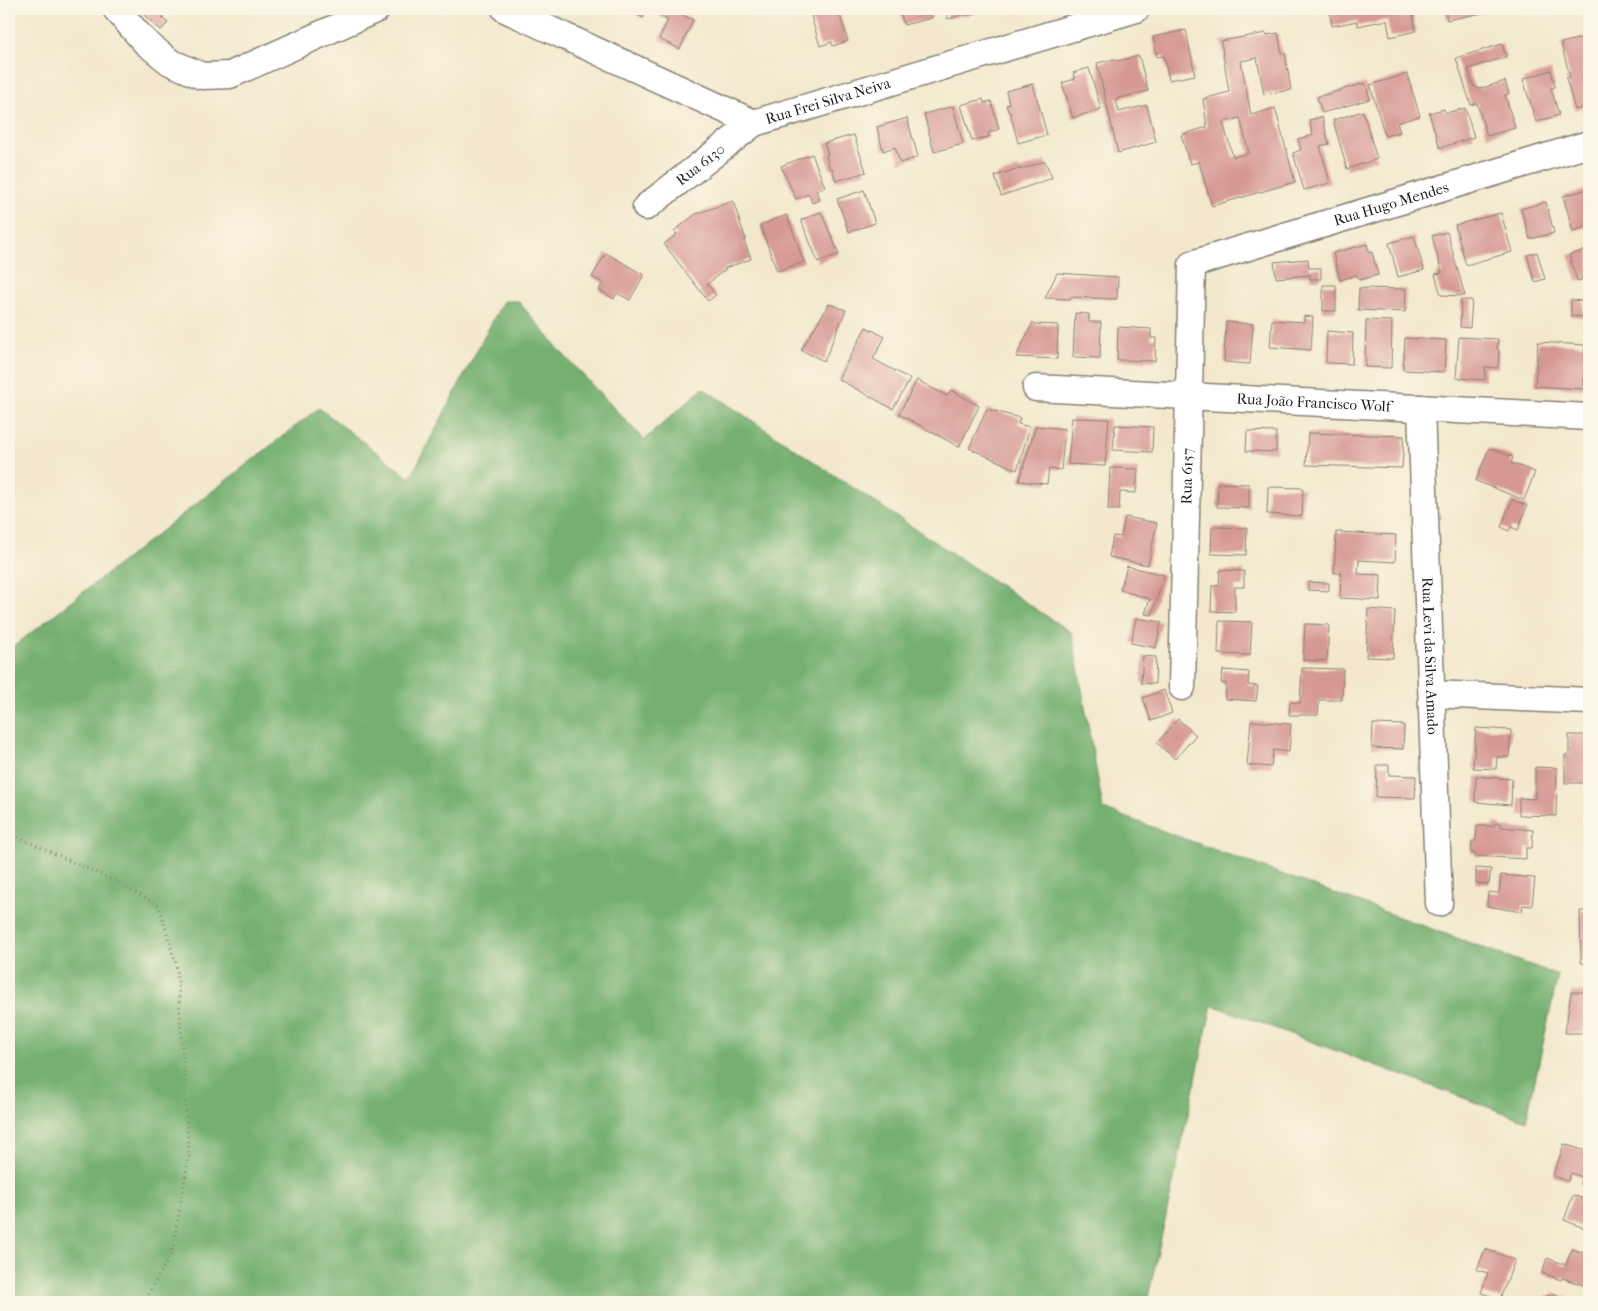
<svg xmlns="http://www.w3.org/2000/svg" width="1598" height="1311" font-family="'IM FELL French Canon',serif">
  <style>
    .forest { fill: #74b070; stroke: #486646 }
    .building { fill: #d69894; fill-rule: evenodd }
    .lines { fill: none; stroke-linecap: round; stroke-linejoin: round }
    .minor-casing { stroke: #888274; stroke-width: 29 }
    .path { stroke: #888274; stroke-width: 3; stroke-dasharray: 1 4; stroke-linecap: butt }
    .minor { stroke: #fff; stroke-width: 26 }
    .labels { text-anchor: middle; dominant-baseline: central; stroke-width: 4.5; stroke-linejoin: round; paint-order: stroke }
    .street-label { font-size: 15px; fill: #1c1c1c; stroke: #fcf5e5 }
  </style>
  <rect width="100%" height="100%" fill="#fcf5e5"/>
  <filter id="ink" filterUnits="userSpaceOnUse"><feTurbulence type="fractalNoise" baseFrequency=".02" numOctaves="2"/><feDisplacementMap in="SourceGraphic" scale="10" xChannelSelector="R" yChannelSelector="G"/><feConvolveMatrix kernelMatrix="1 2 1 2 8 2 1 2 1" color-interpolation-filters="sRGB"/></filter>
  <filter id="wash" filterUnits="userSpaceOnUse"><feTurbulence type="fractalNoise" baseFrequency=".0096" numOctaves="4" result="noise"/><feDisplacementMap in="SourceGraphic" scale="20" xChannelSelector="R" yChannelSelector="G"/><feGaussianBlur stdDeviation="1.12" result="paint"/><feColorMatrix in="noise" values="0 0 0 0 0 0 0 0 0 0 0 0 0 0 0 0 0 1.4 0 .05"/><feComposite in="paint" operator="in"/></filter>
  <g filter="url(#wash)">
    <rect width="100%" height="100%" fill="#f3e8cd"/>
    <path class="forest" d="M 503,301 L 518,301 L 563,354 L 644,440 L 703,388 L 1072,633 L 1103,809 L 1558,975 L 1526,1121 L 1212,1005 L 1147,1302 L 9,1302 L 9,650 L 319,408 L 410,478 Z"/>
    <g id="blocks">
      <path class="building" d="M 137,9 L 170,9 L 162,18 L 168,23 L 161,30 Z
        M 627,9 L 648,9 L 643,18 Z
        M 663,9 L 670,9 L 693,20 L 680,49 L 659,39 L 668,20 L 659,16 Z
        M 823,9 L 838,9 L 848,41 L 833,46 L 832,42 L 820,46 L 810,13 Z
        M 899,9 L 929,9 L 932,18 L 904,25 Z
        M 945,9 L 976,9 L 977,13 L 965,16 L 963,11 L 961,12 L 962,15 L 948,19 Z
        M 1329,9 L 1412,9 L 1416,31 L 1390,37 L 1387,20 L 1358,26 L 1357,21 L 1332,26 Z
        M 1445,9 L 1481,9 L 1482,13 L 1447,20 Z
        M 1186,30 L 1195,75 L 1169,80 L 1164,56 L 1157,57 L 1153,37 Z
        M 1266,33 L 1267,35 L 1278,33 L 1282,54 L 1285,53 L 1291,90 L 1264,94 L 1257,58 L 1241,61 L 1251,115 L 1275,108 L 1295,182 L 1212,206 L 1199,162 L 1190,164 L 1181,135 L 1207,127 L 1203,99 L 1229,92 L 1221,41 ZM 1240,118 L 1249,153 L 1233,157 L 1223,122 Z
        M 1589,36 L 1589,106 L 1575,110 L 1566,78 L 1570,77 L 1561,43 Z
        M 1502,44 L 1506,57 L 1468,69 L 1473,85 L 1479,89 L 1505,81 L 1509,94 L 1505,95 L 1515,128 L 1487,136 L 1477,103 L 1471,105 L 1456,58 Z
        M 1139,56 L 1148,91 L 1116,99 L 1119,112 L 1147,105 L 1156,142 L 1118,153 L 1097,63 L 1115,59 L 1116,61 Z
        M 1089,68 L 1101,109 L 1073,118 L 1062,83 L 1075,79 L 1073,73 Z
        M 1551,70 L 1555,87 L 1551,88 L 1559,115 L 1536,122 L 1523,79 Z
        M 1407,74 L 1420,116 L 1397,123 L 1400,132 L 1385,136 L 1370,85 Z
        M 1365,83 L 1370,99 L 1322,113 L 1317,97 Z
        M 1033,84 L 1047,135 L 1018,143 L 1010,112 L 1009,113 L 1006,105 L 1009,104 L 1006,91 Z
        M 983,99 L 984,103 L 991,101 L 999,129 L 988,133 L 989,137 L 972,141 L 961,105 Z
        M 953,106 L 963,144 L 934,152 L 924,114 Z
        M 1465,108 L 1474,137 L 1440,148 L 1429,113 L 1444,109 L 1446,113 Z
        M 1363,111 L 1377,159 L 1347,169 L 1333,120 Z
        M 1322,117 L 1329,144 L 1320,146 L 1330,183 L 1304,190 L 1293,153 L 1301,150 L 1298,139 L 1313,135 L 1309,120 Z
        M 907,118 L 918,157 L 900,163 L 895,147 L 883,151 L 877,127 Z
        M 854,135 L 866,172 L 836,181 L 832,168 L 830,169 L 826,155 L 828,154 L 824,143 Z
        M 812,154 L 825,187 L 816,191 L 820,200 L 812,203 L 809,194 L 796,199 L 781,166 Z
        M 1045,161 L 1052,178 L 1001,196 L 995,176 L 1019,168 L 1019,170 Z
        M 1589,189 L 1589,226 L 1573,231 L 1563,196 Z
        M 864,190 L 875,223 L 849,232 L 837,199 Z
        M 733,201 L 746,240 L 744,240 L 751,259 L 725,268 L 726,269 L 707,284 L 716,295 L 708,301 L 664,244 L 677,234 L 674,231 L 696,214 Z
        M 1546,202 L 1554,233 L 1530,239 L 1521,209 Z
        M 821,212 L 839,254 L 818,262 L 801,220 Z
        M 1501,213 L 1512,252 L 1466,265 L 1455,225 Z
        M 787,215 L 804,262 L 777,271 L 760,225 Z
        M 1447,232 L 1465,296 L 1441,295 L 1435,274 L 1442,273 L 1432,236 Z
        M 1414,236 L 1424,270 L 1398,277 L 1389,243 Z
        M 1367,244 L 1369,253 L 1372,252 L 1378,275 L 1359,280 L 1357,275 L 1340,280 L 1333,253 Z
        M 1589,249 L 1589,278 L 1577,281 L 1569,255 Z
        M 1537,252 L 1545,279 L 1535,282 L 1527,255 Z
        M 606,253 L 644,275 L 630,300 L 617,293 L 614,299 L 599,290 L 603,283 L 592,277 Z
        M 1308,259 L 1309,268 L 1321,268 L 1321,279 L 1310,279 L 1310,275 L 1276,278 L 1274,262 Z
        M 1057,273 L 1118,277 L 1117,299 L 1070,297 L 1071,299 L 1045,298 Z
        M 1323,285 L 1336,285 L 1336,311 L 1323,311 Z
        M 1359,288 L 1406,289 L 1405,312 L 1358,310 Z
        M 1461,300 L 1472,300 L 1470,328 L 1460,327 Z
        M 1571,300 L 1584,301 L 1582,317 L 1571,316 Z
        M 829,304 L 846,310 L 824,361 L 801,350 Z
        M 1075,313 L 1089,314 L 1089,322 L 1101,322 L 1100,358 L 1073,357 Z
        M 1304,316 L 1313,317 L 1311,350 L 1270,347 L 1272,320 L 1304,322 Z
        M 1366,320 L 1392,321 L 1391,368 L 1365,367 Z
        M 1033,322 L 1035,324 L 1058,325 L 1057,359 L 1016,357 Z
        M 1226,322 L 1253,324 L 1250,364 L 1224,362 Z
        M 866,327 L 885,337 L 873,359 L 910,379 L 893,409 L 838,379 Z
        M 1118,327 L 1151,329 L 1151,338 L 1156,338 L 1155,361 L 1117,360 Z
        M 1327,331 L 1353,333 L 1352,364 L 1326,363 Z
        M 1459,337 L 1498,339 L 1497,349 L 1499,350 L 1498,368 L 1485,367 L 1485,380 L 1456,378 Z
        M 1405,338 L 1446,340 L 1444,372 L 1403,370 Z
        M 1538,342 L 1585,345 L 1583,389 L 1535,386 Z
        M 917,380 L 947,396 L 951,390 L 979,406 L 959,447 L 899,414 Z
        M 987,409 L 1020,418 L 1018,424 L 1030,427 L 1017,470 L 969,448 Z
        M 1072,418 L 1109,419 L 1105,466 L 1068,464 Z
        M 1115,425 L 1153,427 L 1152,452 L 1113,450 Z
        M 1036,426 L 1065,429 L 1061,470 L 1049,469 L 1047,484 L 1019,481 Z
        M 1247,431 L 1276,432 L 1276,452 L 1246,451 Z
        M 1308,433 L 1404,436 L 1402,468 L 1306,465 Z
        M 1489,448 L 1513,457 L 1511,463 L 1535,472 L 1524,500 L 1476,481 Z
        M 1110,468 L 1138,469 L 1136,493 L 1120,492 L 1119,510 L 1108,510 Z
        M 1218,483 L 1249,484 L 1249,508 L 1217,507 Z
        M 1268,487 L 1303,488 L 1302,516 L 1267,514 Z
        M 1512,500 L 1527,506 L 1518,530 L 1511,527 L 1509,531 L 1501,527 Z
        M 1125,517 L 1157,523 L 1148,565 L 1109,557 L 1113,536 L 1121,537 Z
        M 1212,527 L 1247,528 L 1246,555 L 1211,554 Z
        M 1336,532 L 1396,535 L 1395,562 L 1359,560 L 1358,574 L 1381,575 L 1380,600 L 1340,598 L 1341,573 L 1334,573 Z
        M 1127,566 L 1164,575 L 1152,615 L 1145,614 L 1150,599 L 1120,590 Z
        M 1220,570 L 1244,571 L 1244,587 L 1235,587 L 1235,612 L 1211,611 L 1212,586 L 1219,586 Z
        M 1308,582 L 1329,583 L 1329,591 L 1308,590 Z
        M 1368,609 L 1395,611 L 1393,658 L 1366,657 Z
        M 1136,618 L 1161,622 L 1156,648 L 1131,643 Z
        M 1219,621 L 1252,622 L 1250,655 L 1218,654 Z
        M 1305,624 L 1329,625 L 1327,661 L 1303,660 Z
        M 1143,656 L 1156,657 L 1155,684 L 1141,683 Z
        M 1302,668 L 1343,669 L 1342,700 L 1319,700 L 1318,715 L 1289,715 L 1290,702 L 1300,703 Z
        M 1223,670 L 1249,672 L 1248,685 L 1258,686 L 1256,701 L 1225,699 L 1226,684 L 1221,683 Z
        M 1164,690 L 1172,713 L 1151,721 L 1143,698 Z
        M 1178,719 L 1196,735 L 1175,759 L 1157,743 Z
        M 1251,721 L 1291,724 L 1289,752 L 1273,750 L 1271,767 L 1247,765 Z
        M 1373,724 L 1404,725 L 1403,749 L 1372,748 Z
        M 1476,728 L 1511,730 L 1509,757 L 1497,757 L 1496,769 L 1473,768 Z
        M 1569,735 L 1589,735 L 1589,783 L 1565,783 L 1565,755 L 1569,755 Z
        M 1377,765 L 1389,765 L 1389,775 L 1416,776 L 1415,798 L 1376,797 Z
        M 1535,767 L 1557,768 L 1556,816 L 1519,815 L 1519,798 L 1535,799 Z
        M 1476,776 L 1512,779 L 1511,805 L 1475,802 Z
        M 1495,823 L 1501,824 L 1501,827 L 1533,830 L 1532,848 L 1526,848 L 1526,859 L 1475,856 L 1475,853 L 1471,853 L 1472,841 L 1476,841 L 1477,826 L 1494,826 Z
        M 1476,868 L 1491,869 L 1489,884 L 1476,883 Z
        M 1501,875 L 1535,878 L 1532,906 L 1523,905 L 1522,912 L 1487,906 L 1488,892 L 1499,893 Z
        M 1580,911 L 1589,911 L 1589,963 L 1581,963 Z
        M 1571,992 L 1589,992 L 1589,1005 L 1584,1005 L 1584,1033 L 1565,1033 Z
        M 1564,1144 L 1589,1152 L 1589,1188 L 1580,1184 L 1582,1177 L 1571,1173 L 1568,1181 L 1553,1176 Z
        M 1573,1195 L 1589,1201 L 1589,1230 L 1564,1220 Z
        M 1485,1249 L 1515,1260 L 1500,1299 L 1481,1293 L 1488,1273 L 1477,1270 Z
        M 1572,1249 L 1589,1255 L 1589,1287 L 1562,1278 L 1561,1280 L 1542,1273 L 1547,1258 L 1566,1265 Z
        M 1553,1293 L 1571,1300 L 1571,1302 L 1543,1301 L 1546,1295 L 1552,1297 Z"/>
    </g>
  </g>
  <g filter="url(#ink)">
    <use href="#blocks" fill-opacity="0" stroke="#888274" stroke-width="1"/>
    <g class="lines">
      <g class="minor-casing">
        <g id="minor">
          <path d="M 116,9 L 145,42 L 170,62 L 202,76 L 230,75 L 377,9"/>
          <path id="s1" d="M 505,9 L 754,123 L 1136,9"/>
          <path id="s2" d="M 646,207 L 754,123"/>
          <path id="s3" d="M 1036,388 L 1589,417"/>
          <path id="s4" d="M 1421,408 L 1439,903"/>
          <path id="s5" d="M 1182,687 L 1192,264 L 1589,144"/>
          <path d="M 1432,694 L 1589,701"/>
        </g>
      </g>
      <path class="path" d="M 9,833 L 117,882 L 159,906 L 177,968 L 189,1156 L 172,1252 L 147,1296 L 124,1302"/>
      <use href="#minor" class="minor"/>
    </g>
  </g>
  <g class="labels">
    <g class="street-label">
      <text stroke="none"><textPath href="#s1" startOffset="351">Rua Frei Silva Neiva</textPath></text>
      <text stroke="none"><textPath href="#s2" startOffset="69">Rua 6130</textPath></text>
      <text stroke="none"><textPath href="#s5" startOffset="631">Rua Hugo Mendes</textPath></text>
      <text stroke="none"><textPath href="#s3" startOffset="278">Rua João Francisco Wolf</textPath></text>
      <text stroke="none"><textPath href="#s5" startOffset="211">Rua 6157</textPath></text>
      <text stroke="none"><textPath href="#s4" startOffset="248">Rua Levi da Silva Amado</textPath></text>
    </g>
  </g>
  <rect width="1598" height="1311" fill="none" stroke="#fcf5e5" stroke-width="30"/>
</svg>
